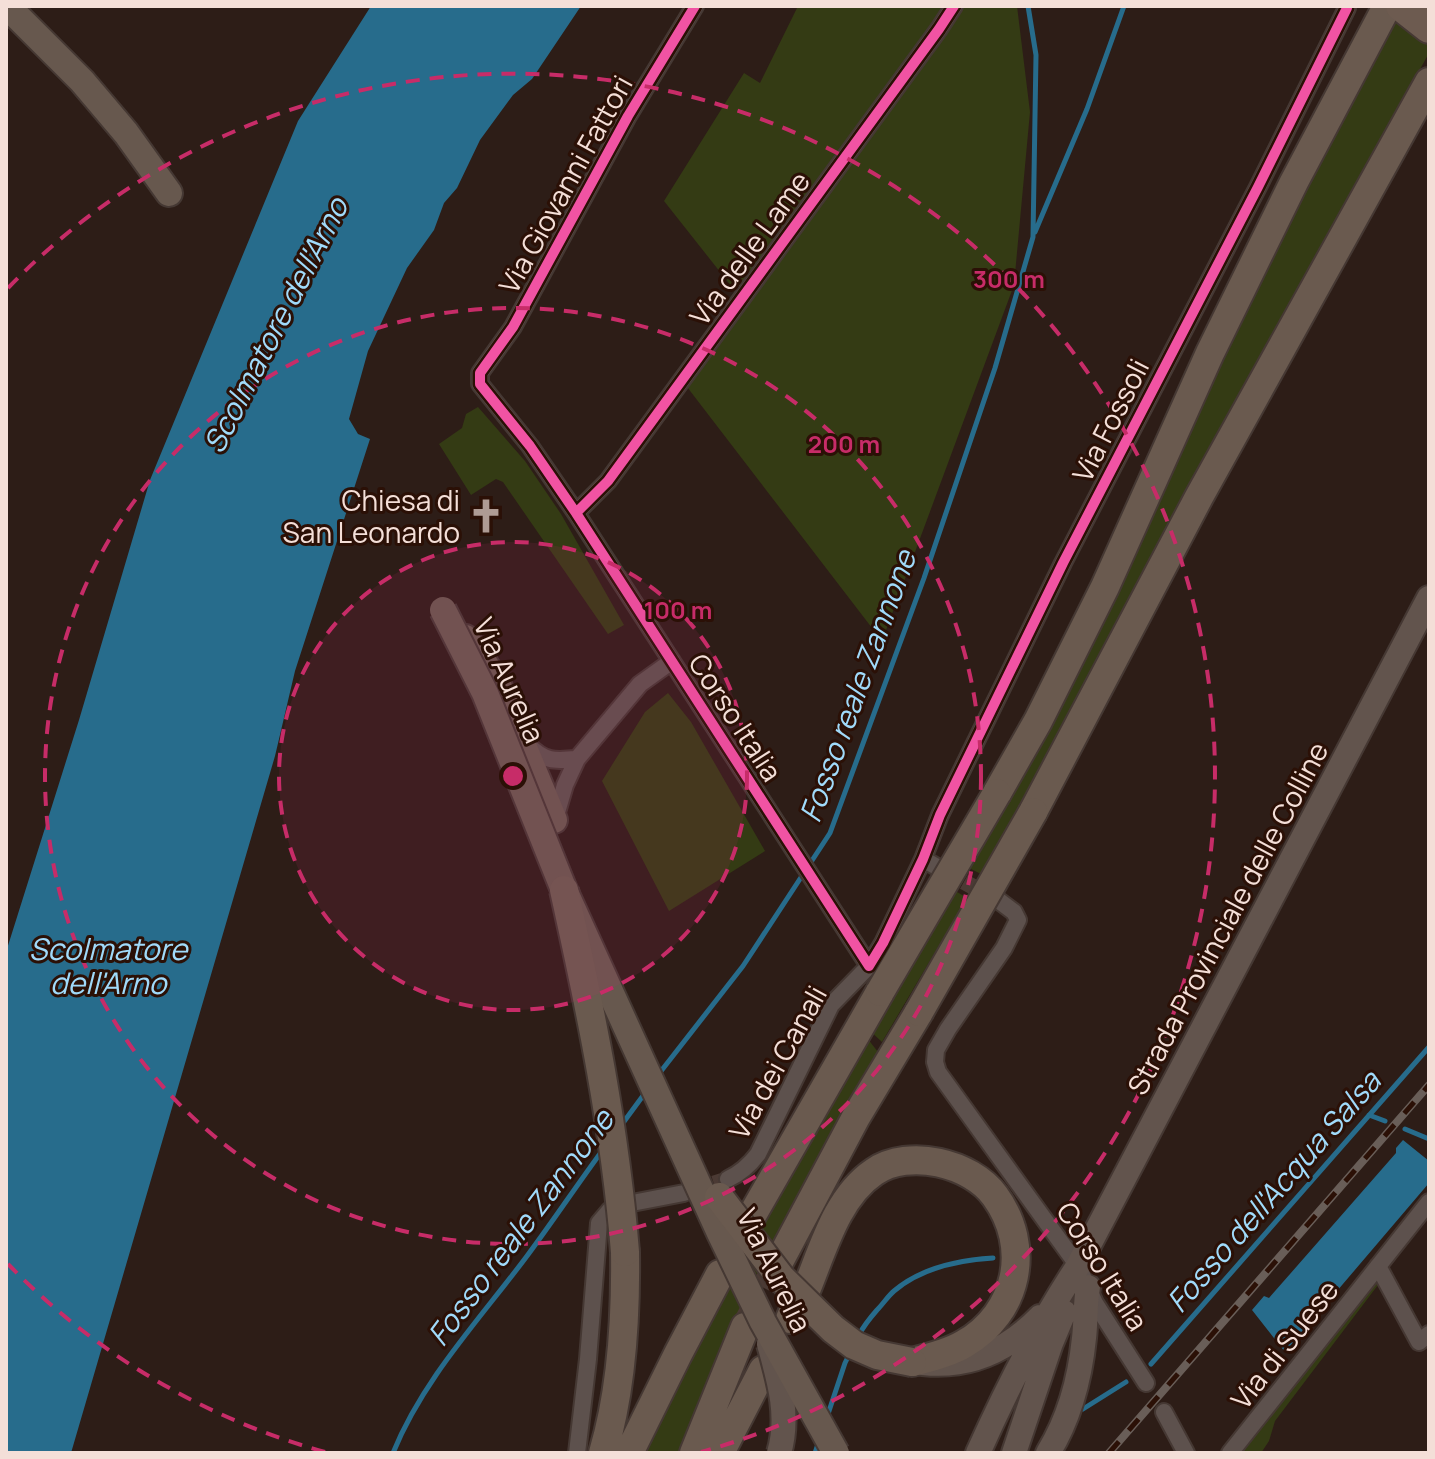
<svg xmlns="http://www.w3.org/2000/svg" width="1435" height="1459" font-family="Manrope,sans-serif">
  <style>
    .green { fill: #343b14 }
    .water { fill: #276c8c }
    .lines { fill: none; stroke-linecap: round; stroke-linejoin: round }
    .stream { stroke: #276c8c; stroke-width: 5 }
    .minor-tunnel { stroke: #4b3a34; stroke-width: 16; stroke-dasharray: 16 8; stroke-linecap: butt }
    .trunk-tunnel { stroke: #4b3a34; stroke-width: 28; stroke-dasharray: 28 14; stroke-linecap: butt }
    .minor-casing { stroke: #453833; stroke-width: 20 }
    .secondary-casing { stroke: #453833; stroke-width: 28 }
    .primary-casing { stroke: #453833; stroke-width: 30 }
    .trunk-casing { stroke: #453833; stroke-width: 32 }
    .motorway-casing { stroke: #453833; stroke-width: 34 }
    .minor { stroke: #5d514d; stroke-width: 16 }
    .secondary { stroke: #62544d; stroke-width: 24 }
    .primary { stroke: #67584e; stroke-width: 26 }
    .trunk { stroke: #6a5a4f; stroke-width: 28 }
    .motorway { stroke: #6d5b50; stroke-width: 30 }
    .rail-casing { stroke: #695e58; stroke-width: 8 }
    .rail { stroke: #2b1006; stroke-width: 5; stroke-dasharray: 15; stroke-linecap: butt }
    .secondary-bridge-casing { stroke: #453833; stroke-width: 28; stroke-linecap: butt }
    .primary-bridge-casing { stroke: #453833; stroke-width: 30; stroke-linecap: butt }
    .trunk-bridge-casing { stroke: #453833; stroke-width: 32; stroke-linecap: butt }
    .secondary-bridge { stroke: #62544d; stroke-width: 24 }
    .primary-bridge { stroke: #67584e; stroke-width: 26 }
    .trunk-bridge { stroke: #6a5a4f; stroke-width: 28 }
    .cycleway-casing { stroke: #2b1006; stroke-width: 15 }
    .cycleway { stroke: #f153a3; stroke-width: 10 }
    .ring { fill: none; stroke: #c72c68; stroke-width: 4; stroke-dasharray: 14 10 }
    .labels { text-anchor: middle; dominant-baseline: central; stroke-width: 6; stroke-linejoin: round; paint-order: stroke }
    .street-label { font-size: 28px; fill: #f4dfd8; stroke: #2b1006 }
    .poi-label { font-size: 28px; fill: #f4dfd8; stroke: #2b1006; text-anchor: end }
    .water-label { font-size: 30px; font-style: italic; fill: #a0dafa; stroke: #2b1006 }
    .centre { fill: #c72c68; stroke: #2b1006; stroke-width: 4 }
    .ring-label { font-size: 24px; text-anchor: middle; font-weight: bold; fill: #c72c68; stroke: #2b1006; stroke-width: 6; stroke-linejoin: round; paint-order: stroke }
  </style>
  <rect width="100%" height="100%" fill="#2d1d17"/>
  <path class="green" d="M 798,6 L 1017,6 L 1030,112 L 1014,285 L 882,641 L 684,383 L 743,301 L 664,201 L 744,73 L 760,83 Z
    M 1398,6 L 1429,6 L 1429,53 L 1345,205 L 1030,790 L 981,874 L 963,865 L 1321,144 Z
    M 478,407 L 525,461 L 561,514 L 624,625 L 608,634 L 503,482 L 496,479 L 471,495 L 439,444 L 462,428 L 466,414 Z
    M 668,693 L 691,722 L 765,851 L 669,911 L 602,781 L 645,712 Z
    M 949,887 L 967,898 L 882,1042 L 868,1029 Z
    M 864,1034 L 878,1052 L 769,1248 L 716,1360 L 680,1453 L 640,1453 L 690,1348 Z
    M 1375,1279 L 1381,1281 L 1275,1421 L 1269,1441 L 1261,1453 L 1242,1453 L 1245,1445 Z"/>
  <path class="water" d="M 371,6 L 581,6 L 532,79 L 513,95 L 480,140 L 457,188 L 444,203 L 434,230 L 407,268 L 368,351 L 349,419 L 358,434 L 370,439 L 295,671 L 275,756 L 71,1453 L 6,1453 L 6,952 L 79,720 L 150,480 L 298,121 Z
    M 1403,1140 L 1429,1161 L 1429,1183 L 1285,1352 L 1252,1310 L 1264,1296 L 1269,1298 L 1396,1153 L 1396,1148 Z"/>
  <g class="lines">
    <path class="stream" d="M 1035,232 L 1087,109 L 1124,6
      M 658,1075 L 743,966 L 830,833 L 924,578 L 995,368 L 1033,237 L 1036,55 L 1028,6
      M 1369,1115 L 1385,1121
      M 620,1127 L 645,1093
      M 1405,1129 L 1429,1139
      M 859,1335 C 864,1325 870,1318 877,1310 C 883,1304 888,1296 894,1291 C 921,1268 959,1260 993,1258
      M 1151,1364 L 1429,1047
      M 1083,1409 L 1126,1382
      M 827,1417 L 845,1363 L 851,1351
      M 393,1453 C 423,1379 480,1319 527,1256 C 553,1221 577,1185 602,1151
      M 815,1453 L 819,1441"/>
    <path class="minor-tunnel" d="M 943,870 L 993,898
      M 691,1191 L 728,1179"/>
    <path class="trunk-tunnel" d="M 746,1326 L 779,1262"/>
    <g class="minor-casing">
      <path id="minor" d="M 695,6 L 628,116 L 513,327 L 480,373 L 480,384 L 530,446 L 576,513 L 869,966 L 883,943 L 923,859 L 940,815 L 1063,563 L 1258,187 L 1347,8
        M 576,513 L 608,481 L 939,29 L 954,6
        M 528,745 C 545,762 554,761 577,759
        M 555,819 L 565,785 L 577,759 L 640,684 L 672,661
        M 923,859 L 937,867
        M 998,900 L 1014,912 L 1018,920 L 1004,948 L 948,1029 L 936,1050 L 935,1062 L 938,1072 L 1078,1266 L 1095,1303 L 1146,1383
        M 728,1179 C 741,1173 749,1166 758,1154 L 831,1005 L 869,966
        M 632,1203 L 684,1193
        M 1378,1266 L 1419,1342 L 1429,1334
        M 1164,1412 L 1186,1453
        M 577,1453 L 588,1359 L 599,1223 L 610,1210
        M 1230,1453 L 1429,1202"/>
    </g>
    <g class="secondary-casing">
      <path id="secondary" d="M 923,1363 C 969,1368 1008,1350 1040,1317
        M 978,1453 C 1007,1388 1039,1325 1078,1266 L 1429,598
        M 1014,1453 L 1051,1343 L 1064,1312
        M 1048,1453 C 1069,1419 1080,1378 1084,1338 C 1086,1321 1085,1304 1088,1287"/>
    </g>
    <g class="primary-casing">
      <path id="primary" d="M 7,6 L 82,81 L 126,133 L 169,193
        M 465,638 L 481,658 L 498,685 L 554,820"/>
    </g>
    <g class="trunk-casing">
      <path id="trunk" d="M 997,793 L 1038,721 L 1105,587 L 1210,353 L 1294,182 L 1383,14
        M 1033,812 L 1199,497 L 1429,82
        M 751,1217 L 880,992
        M 779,1262 L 856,1117 L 919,1012
        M 807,1288 C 823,1249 837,1197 874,1172 C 909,1148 971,1163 995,1196 C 1032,1247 1018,1313 964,1344 C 949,1353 929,1358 912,1362
        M 790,1319 L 793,1312
        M 603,1453 C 622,1389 626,1319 625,1252
        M 629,1453 L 678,1354 L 720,1274
        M 694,1453 L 745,1327
        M 720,1453 L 763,1370"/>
    </g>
    <g class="motorway-casing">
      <path id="motorway" d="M 1401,6 L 1429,28"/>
    </g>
    <use href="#minor" class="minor"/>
    <use href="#secondary" class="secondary"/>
    <use href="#primary" class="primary"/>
    <use href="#trunk" class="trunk"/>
    <use href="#motorway" class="motorway"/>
    <g class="rail-casing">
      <path id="rail" d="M 1109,1453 L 1429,1085"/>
    </g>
    <use href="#rail" class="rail"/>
    <g class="secondary-bridge-casing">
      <path id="secondary-bridge" d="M 769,1344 C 779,1380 790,1416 779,1453"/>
    </g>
    <g class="primary-bridge-casing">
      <path id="primary-bridge" d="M 443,610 L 485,693 L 564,890 L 720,1233 L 763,1322 L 836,1453"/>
    </g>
    <g class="trunk-bridge-casing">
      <path id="trunk-bridge" d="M 564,890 C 591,1012 615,1128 625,1252
        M 880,992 L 997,793
        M 919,1012 L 1033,812
        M 719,1197 L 781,1278 L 833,1329 L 854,1345 L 877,1355 L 912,1362"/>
    </g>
    <use href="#secondary-bridge" class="secondary-bridge"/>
    <use href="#primary-bridge" class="primary-bridge"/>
    <use href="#trunk-bridge" class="trunk-bridge"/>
    <g class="cycleway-casing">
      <path id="cycleway" d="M 695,6 L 628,116 L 513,327 L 480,373 L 480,384 L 530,446 L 576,513 L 869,966 L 883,943 L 923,859 L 940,815 L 1063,563 L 1258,187 L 1347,8
        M 576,513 L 608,481 L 939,29 L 954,6"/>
    </g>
    <use href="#cycleway" class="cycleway"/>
  </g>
  <circle cx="513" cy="776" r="234" fill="#c72c68" fill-opacity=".12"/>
  <g class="ring">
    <circle cx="513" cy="776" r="234"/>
    <circle cx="513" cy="776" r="468"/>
    <path d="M325 1452A702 702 0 0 1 8 1264M8 288A702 702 0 1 1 701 1452"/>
  </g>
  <defs>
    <g id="church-bare" transform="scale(2.76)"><path d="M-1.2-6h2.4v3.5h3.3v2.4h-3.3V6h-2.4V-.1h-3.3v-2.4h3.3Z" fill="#ae9b94" stroke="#2b1006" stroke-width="2.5" paint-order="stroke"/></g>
  </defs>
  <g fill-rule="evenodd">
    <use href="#church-bare" x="486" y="516"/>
  </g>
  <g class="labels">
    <g class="street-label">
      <text transform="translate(565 184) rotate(-61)">Via Giovanni Fattori</text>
      <text transform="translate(749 248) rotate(-54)">Via delle Lame</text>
      <text transform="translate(1110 420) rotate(-63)">Via Fossoli</text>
      <text transform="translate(510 680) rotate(66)">Via Aurelia</text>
      <text transform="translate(736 717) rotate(57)">Corso Italia</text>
      <text transform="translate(1227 918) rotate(-62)">Strada Provinciale delle Colline</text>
      <text transform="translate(777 1062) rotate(-61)">Via dei Canali</text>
      <text transform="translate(1103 1266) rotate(58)">Corso Italia</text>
      <text transform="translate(775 1270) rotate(64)">Via Aurelia</text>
      <text transform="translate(1284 1344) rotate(-52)">Via di Suese</text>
    </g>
    <g class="poi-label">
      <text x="460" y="500">Chiesa di<tspan x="460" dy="32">San Leonardo</tspan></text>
    </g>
    <g class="water-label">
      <text transform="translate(275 325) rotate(-63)">Scolmatore dell'Arno</text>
      <text transform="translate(857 686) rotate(-70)">Fosso reale Zannone</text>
      <text x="108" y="948">Scolmatore<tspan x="108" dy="34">dell'Arno</tspan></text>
      <text transform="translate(1273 1191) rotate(-49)">Fosso dell'Acqua Salsa</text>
      <text transform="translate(520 1227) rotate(-53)">Fosso reale Zannone</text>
    </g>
  </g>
  <circle cx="513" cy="776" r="12" class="centre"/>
  <g class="ring-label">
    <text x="1009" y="288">300 m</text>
    <text x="844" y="453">200 m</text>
    <text x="678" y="619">100 m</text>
  </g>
  <rect width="1435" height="1459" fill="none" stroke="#f4dfd8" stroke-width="16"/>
</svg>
